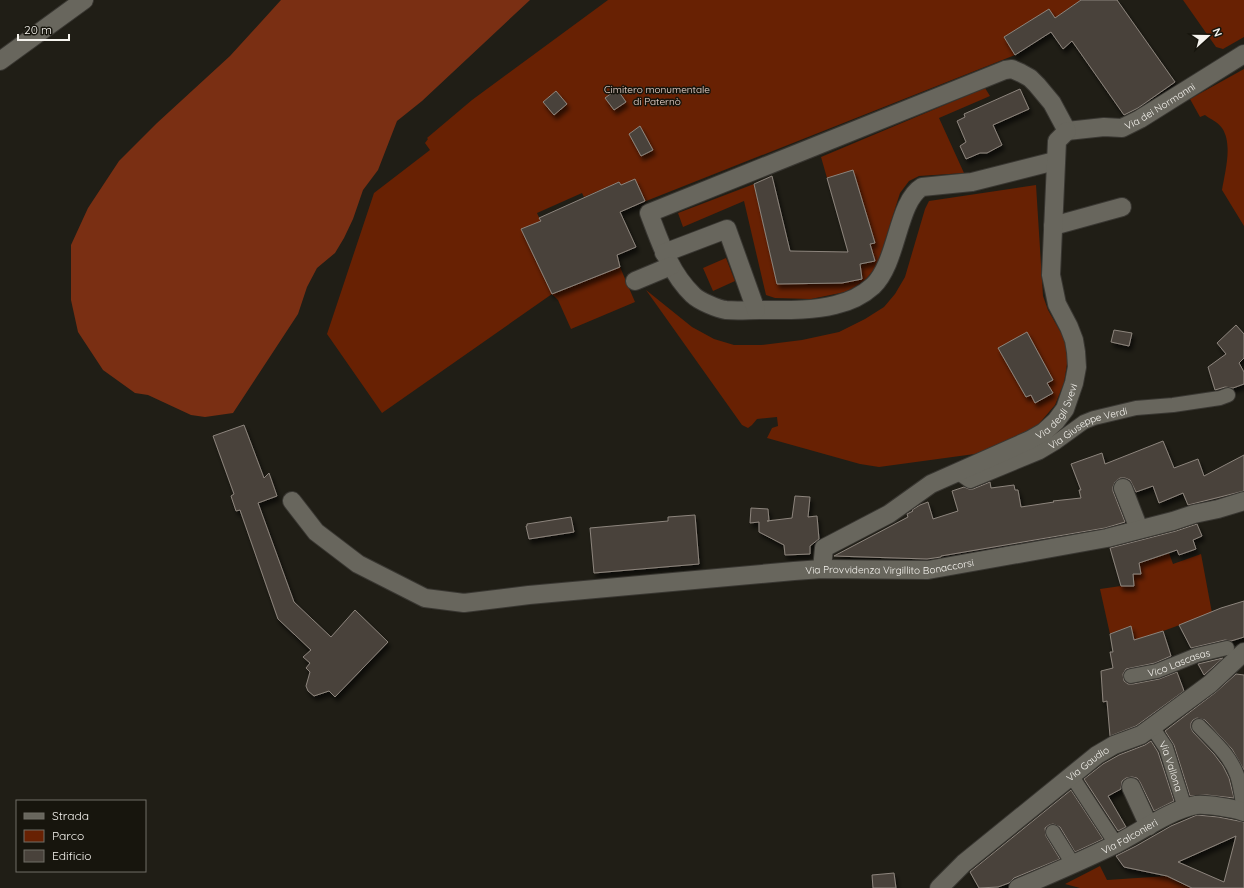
<svg xmlns="http://www.w3.org/2000/svg" width="1244" height="888" font-family="Quicksand,sans-serif">
  <style>
    .green { fill: #682103 }
    .forest { fill: #7a2f13 }
    .building { fill: #49423b; stroke: #8d857d; fill-rule: evenodd; filter: url(#shadow) }
    .lines { fill: none; stroke-linecap: round; stroke-linejoin: round }
    .pedestrian-casing { stroke: #393732; stroke-width: 16 }
    .minor-casing { stroke: #393732; stroke-width: 20 }
    .pedestrian { stroke: #68665d; stroke-width: 14 }
    .minor { stroke: #68665d; stroke-width: 18 }
    .labels { text-anchor: middle; dominant-baseline: central; stroke-width: 3; stroke-linejoin: round; paint-order: stroke }
    .park-label { font-size: 10px; fill: #f2dbd3; stroke: #17150d }
    .street-label { font-size: 10px; fill: #f6f4ef; stroke: #17150d }
  </style>
  <defs>
    <filter id="shadow"><feDropShadow dx="2.5" dy="4.5" stdDeviation="2" flood-color="#0009"/></filter>
  </defs>
  <rect width="100%" height="100%" fill="#201e16"/>
  <path class="green" d="M 608,0 L 1081,0 L 1055,18 L 1048,10 L 1004,37 L 1015,55 L 631,207 L 619,182 L 584,197 L 582,193 L 537,213 L 563,271 L 617,255 L 620,267 L 635,302 L 571,329 L 558,300 L 552,294 L 382,413 L 327,334 L 374,193 L 430,150 L 425,143 L 428,139 L 427,138 L 472,100 Z
    M 1183,0 L 1244,0 L 1244,37 L 1223,49 L 1216,47 Z
    M 1244,69 L 1244,226 L 1222,190 C 1225,172 1233,144 1222,128 C 1218,122 1210,119 1205,115 L 1200,117 L 1190,99 Z
    M 985,88 L 990,96 L 939,118 L 964,173 L 919,176 L 909,181 L 900,193 L 877,266 L 865,280 L 853,288 L 845,292 L 811,299 L 775,298 L 766,295 L 744,201 L 683,227 L 678,213 L 754,184 L 777,284 L 842,283 L 862,279 L 860,265 L 874,261 L 853,170 L 827,178 L 821,157 Z
    M 1036,185 L 1043,296 L 1048,310 L 1064,338 L 1068,349 L 1067,364 L 1064,383 L 1055,405 L 1037,426 L 1030,431 L 982,453 L 879,467 L 860,464 L 767,438 L 772,428 L 778,426 L 777,417 L 757,419 L 752,425 L 748,428 L 742,425 L 646,290 L 692,327 L 714,339 L 734,345 L 761,345 L 802,340 L 839,332 L 865,319 L 884,307 L 895,294 L 905,277 L 925,209 L 929,201 Z
    M 726,258 L 735,281 L 713,291 L 703,268 Z
    M 1169,553 L 1173,564 L 1201,554 L 1212,613 L 1166,630 L 1134,640 L 1130,626 L 1110,634 L 1100,589 L 1121,586 L 1134,586 L 1133,574 L 1139,563 Z
    M 1100,866 L 1107,880 L 1167,876 L 1192,888 L 1080,888 L 1065,884 Z"/>
  <path class="forest" d="M 281,0 L 530,0 L 422,101 L 397,121 L 378,170 L 363,190 L 353,219 L 344,238 L 335,253 L 317,268 L 307,287 L 298,314 L 233,413 L 205,417 L 191,415 L 148,395 L 135,393 L 103,370 L 78,332 L 71,300 L 71,245 L 88,208 L 119,161 L 157,123 L 230,56 Z"/>
  <path class="building" d="M 1081,0 L 1117,0 L 1175,82 L 1138,108 L 1124,115 L 1072,41 L 1063,49 L 1051,32 L 1015,55 L 1004,37 L 1049,9 L 1055,18 Z
    M 617,89 L 626,102 L 614,110 L 605,98 Z
    M 1020,89 L 1029,109 L 993,125 L 1002,145 L 987,153 L 980,153 L 966,159 L 960,146 L 966,142 L 957,121 L 965,117 L 964,114 Z
    M 556,91 L 567,104 L 554,115 L 543,102 Z
    M 640,126 L 653,150 L 641,156 L 629,134 Z
    M 853,170 L 875,243 L 870,244 L 875,261 L 860,264 L 862,279 L 842,283 L 777,284 L 754,184 L 772,176 L 790,251 L 848,252 L 827,178 Z
    M 635,179 L 645,201 L 620,212 L 636,247 L 617,255 L 620,267 L 552,294 L 521,229 L 541,221 L 539,218 L 619,182 L 621,185 Z
    M 1236,325 L 1244,334 L 1244,358 L 1239,363 L 1244,372 L 1244,384 L 1233,388 L 1225,387 L 1215,390 L 1208,367 L 1226,354 L 1217,343 Z
    M 1114,330 L 1132,333 L 1129,346 L 1111,342 Z
    M 1027,332 L 1053,380 L 1047,383 L 1053,393 L 1035,403 L 1031,395 L 1026,397 L 998,348 Z
    M 244,425 L 264,478 L 269,473 L 277,496 L 258,503 L 294,602 L 331,637 L 355,610 L 388,642 L 335,697 L 329,691 L 314,696 L 308,691 L 306,686 L 310,672 L 306,668 L 310,663 L 303,657 L 311,650 L 278,619 L 240,510 L 236,511 L 231,496 L 234,494 L 213,436 Z
    M 1163,441 L 1174,468 L 1198,459 L 1204,476 L 1244,455 L 1244,491 L 1188,505 L 1183,493 L 1159,503 L 1153,486 L 1136,492 L 1130,480 L 1125,478 L 1120,478 L 1115,482 L 1113,487 L 1113,491 L 1125,522 L 1105,528 L 941,556 L 941,557 L 927,559 L 834,556 L 908,517 L 907,514 L 913,511 L 912,510 L 920,505 L 928,502 L 933,519 L 958,511 L 952,491 L 964,487 L 969,489 L 973,489 L 990,482 L 991,488 L 1014,485 L 1015,490 L 1018,490 L 1021,507 L 1054,502 L 1053,501 L 1081,498 L 1079,490 L 1081,490 L 1071,464 L 1102,453 L 1105,464 Z
    M 795,496 L 810,497 L 808,517 L 817,516 L 819,539 L 810,546 L 810,554 L 785,555 L 784,545 L 759,532 L 759,522 L 750,523 L 751,508 L 768,509 L 769,521 L 767,521 L 792,518 Z
    M 695,515 L 699,564 L 594,573 L 590,528 L 668,521 L 668,517 Z
    M 571,517 L 574,532 L 529,539 L 526,526 L 527,526 L 527,524 Z
    M 1197,524 L 1202,536 L 1193,540 L 1196,549 L 1179,555 L 1177,550 L 1139,563 L 1141,574 L 1133,574 L 1134,586 L 1121,586 L 1110,548 L 1176,531 Z
    M 1244,601 L 1244,637 L 1231,641 L 1225,640 L 1191,648 L 1179,625 L 1221,608 Z
    M 1131,626 L 1134,640 L 1163,631 L 1171,656 L 1155,663 L 1126,669 L 1123,674 L 1124,681 L 1128,684 L 1133,684 L 1159,679 L 1177,672 L 1184,691 L 1136,726 L 1110,736 L 1107,701 L 1103,702 L 1101,671 L 1113,668 L 1110,652 L 1113,652 L 1110,634 Z
    M 1223,658 L 1204,675 L 1198,664 Z
    M 1236,674 L 1244,675 L 1244,770 L 1232,749 L 1205,720 L 1197,718 L 1193,720 L 1191,723 L 1191,728 L 1193,732 L 1214,754 L 1223,766 L 1229,778 L 1234,798 L 1207,795 L 1190,796 L 1174,745 L 1165,731 L 1216,692 Z
    M 1151,741 L 1158,752 L 1174,801 L 1154,811 L 1140,782 L 1137,778 L 1132,777 L 1126,778 L 1122,781 L 1121,789 L 1108,796 L 1126,827 L 1118,831 L 1084,779 L 1103,764 L 1119,755 L 1145,745 Z
    M 1071,790 L 1103,839 L 1075,852 L 1060,827 L 1053,824 L 1049,825 L 1045,828 L 1046,836 L 1060,859 L 1014,878 L 1009,883 L 998,887 L 979,888 L 970,872 Z
    M 1197,815 L 1218,817 L 1244,822 L 1244,888 L 1192,888 L 1167,876 L 1124,867 L 1116,856 L 1136,846 L 1171,826 ZM 1236,836 L 1224,882 L 1178,862 Z
    M 894,873 L 896,888 L 873,888 L 872,875 Z"/>
  <g class="lines">
    <g class="pedestrian-casing">
      <g id="pedestrian">
        <path id="s1" d="M 957,472 L 970,481 L 1040,452 L 1055,443 L 1084,422 L 1094,418 L 1136,408 L 1173,405 L 1220,398 L 1228,395"/>
        <path id="s2" d="M 1131,676 L 1157,671 L 1197,655 L 1227,648"/>
        <path d="M 1199,726 C 1213,741 1230,755 1237,775 C 1241,787 1242,799 1244,811"/>
        <path id="s3" d="M 1152,727 L 1166,748 L 1185,808"/>
        <path d="M 1071,775 L 1116,844"/>
        <path d="M 1053,832 L 1073,864"/>
      </g>
    </g>
    <g class="minor-casing">
      <g id="minor">
        <path d="M 0,61 L 84,0"/>
        <path id="s4" d="M 1067,131 L 1104,127 L 1122,128 L 1140,119 L 1244,54"/>
        <path d="M 1055,161 L 972,182 L 922,187 C 897,202 898,262 873,286 C 863,295 848,302 835,305 C 811,311 785,310 760,310 C 749,310 737,311 726,310 C 718,309 699,301 693,295 C 670,273 660,242 649,213 L 1005,70 L 1012,69 L 1021,73 L 1030,78 L 1037,85 L 1052,103 L 1067,131"/>
        <path d="M 1053,226 L 1122,207"/>
        <path d="M 664,253 L 727,229 L 756,310"/>
        <path d="M 635,281 L 671,266"/>
        <path d="M 1123,488 L 1139,529"/>
        <path id="s5" d="M 292,501 L 316,532 L 358,564 L 425,598 L 464,603 L 529,595 L 794,571 L 822,569 L 928,570 L 1107,538 L 1173,521 L 1194,514 L 1218,509 L 1244,501"/>
        <path id="s6" d="M 822,569 L 824,548 L 889,514 L 931,484 L 1030,440 L 1044,432 L 1056,421 L 1065,409 L 1074,383 L 1077,367 L 1076,352 L 1074,340 L 1069,327 L 1057,304 L 1051,275 L 1057,141 L 1067,131"/>
        <path d="M 1131,787 L 1149,826"/>
        <path id="s7" d="M 939,888 L 964,863 L 1097,755 L 1114,745 L 1141,735 L 1152,727 L 1210,684 L 1244,652"/>
        <path id="s8" d="M 1018,888 C 1051,874 1084,860 1116,844 C 1138,833 1172,809 1196,805 C 1207,804 1233,808 1244,812"/>
      </g>
    </g>
    <use href="#pedestrian" class="pedestrian"/>
    <use href="#minor" class="minor"/>
  </g>
  <g class="labels">
    <g class="park-label">
      <text x="657" y="89">Cimitero monumentale<tspan x="657" dy="12">di Paternò</tspan></text>
    </g>
    <g class="street-label">
      <text stroke="none"><textPath href="#s4" startOffset="99">Via dei Normanni</textPath></text>
      <text stroke="none"><textPath href="#s6" startOffset="295">Via degli Svevi</textPath></text>
      <text stroke="none"><textPath href="#s1" startOffset="146">Via Giuseppe Verdi</textPath></text>
      <text stroke="none"><textPath href="#s5" startOffset="634">Via Provvidenza Virgillito Bonaccorsi</textPath></text>
      <text stroke="none"><textPath href="#s2" startOffset="50">Vico Lascasas</textPath></text>
      <text stroke="none"><textPath href="#s7" startOffset="194">Via Gaudio</textPath></text>
      <text stroke="none"><textPath href="#s3" startOffset="44">Via Vallona</textPath></text>
      <text stroke="none"><textPath href="#s8" startOffset="123">Via Falconieri</textPath></text>
    </g>
  </g>
  <rect x="16" y="800" width="130" height="72" fill="#17150d" stroke="#706e67"/>
  <rect x="24" y="813" width="20" height="6" fill="#68665d" stroke="#706e67"/>
  <text x="52" y="820" font-size="12" fill="#f6f4ef">Strada</text>
  <rect x="24" y="830" width="20" height="12" fill="#682103" stroke="#706e67"/>
  <text x="52" y="840" font-size="12" fill="#f6f4ef">Parco</text>
  <rect x="24" y="850" width="20" height="12" fill="#49423b" stroke="#706e67"/>
  <text x="52" y="860" font-size="12" fill="#f6f4ef">Edificio</text>
  <g transform="translate(1208 36) rotate(69)" stroke="#17150d" stroke-width="3" paint-order="stroke">
  <path d="M0-3L7 15L0 10L-7 15Z" fill="#f6f4ef"/>
  <text y="-6" font-size="11" font-weight="bold" text-anchor="middle" fill="#f6f4ef">N</text>
  </g>
  <path d="M18 34v6h51v-6" fill="none" stroke="#f6f4ef" stroke-width="2"/>
  <text x="24" y="34" font-size="12" fill="#f6f4ef" stroke="#17150d" stroke-width="3" paint-order="stroke">20 m</text>
</svg>
